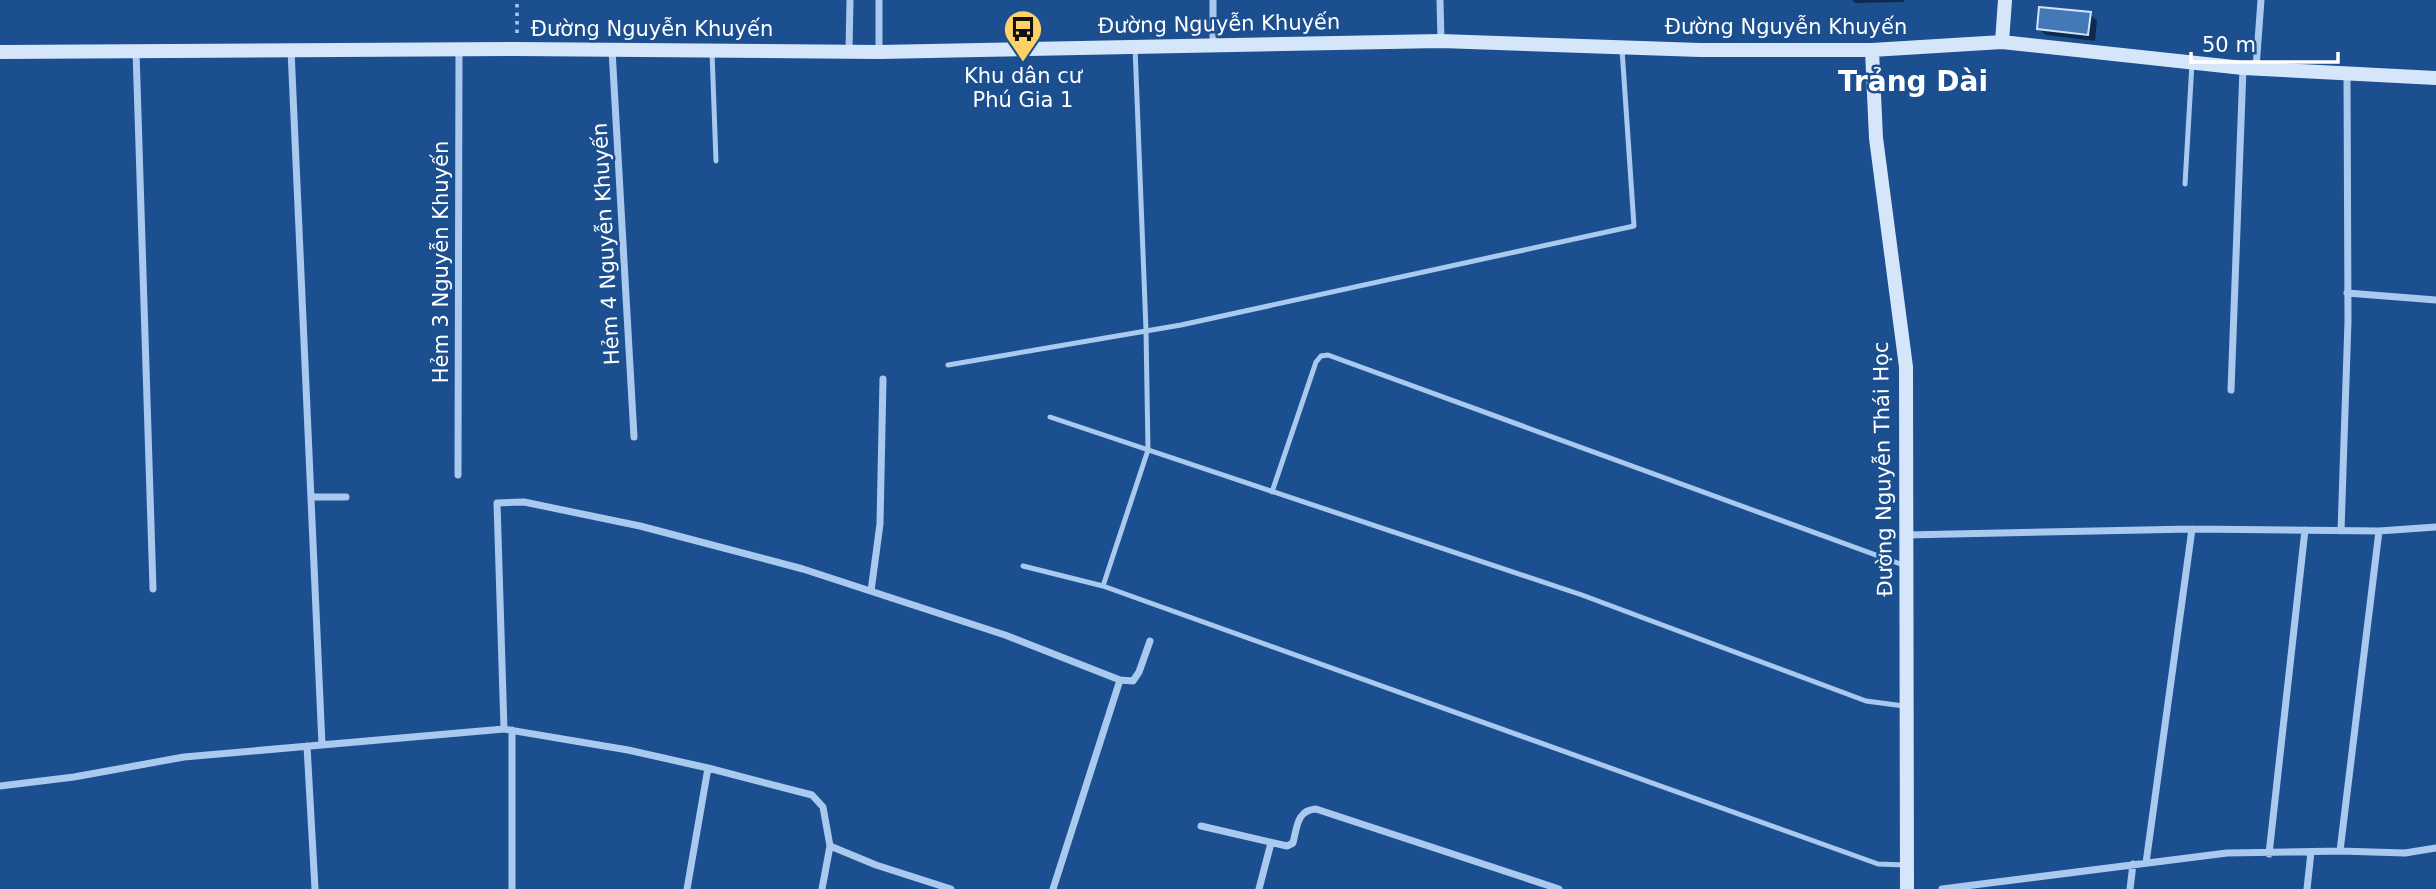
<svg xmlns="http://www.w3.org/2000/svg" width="2436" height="889" font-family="'DejaVu Sans',sans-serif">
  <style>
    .shadow { fill: #0007 }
    .building { fill: #4478b7; stroke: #cfe3fa; stroke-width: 2 }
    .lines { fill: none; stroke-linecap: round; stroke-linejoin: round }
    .path { stroke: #a9c9ee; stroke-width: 3.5; stroke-dasharray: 3.5 5; stroke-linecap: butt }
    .lane { stroke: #a9c9ee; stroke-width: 5 }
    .street { stroke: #a9c9ee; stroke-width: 7 }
    .secondary { stroke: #d6e6fa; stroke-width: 14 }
    .labels { text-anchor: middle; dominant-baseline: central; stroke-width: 5; stroke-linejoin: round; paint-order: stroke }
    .street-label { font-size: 21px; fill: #fff; stroke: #1b4f8f }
    .poi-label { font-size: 21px; fill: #fff; stroke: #1b4f8f }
    .district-label { font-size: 28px; font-weight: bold; fill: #fff; stroke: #1b4f8f }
  </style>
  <rect width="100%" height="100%" fill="#1b4f8f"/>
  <path class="shadow" d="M 1852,0 L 1904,0 L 1904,2 L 1855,3 Z
    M 2090,14 L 2097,21 L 2095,41 L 2046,35 L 2039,29 Z"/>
  <path class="building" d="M 2039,7 L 2091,12 L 2088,35 L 2037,29 Z"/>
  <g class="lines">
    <path class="path" d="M 517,33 L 517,0"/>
    <path class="lane" d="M 1135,47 L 1146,330 L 1148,450 L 1103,586 L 1878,864 L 1905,865
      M 712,52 L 716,161
      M 2185,184 L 2192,63
      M 948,365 L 1181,325 L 1634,226 L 1622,49
      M 1050,417 L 1582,595 L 1866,701 L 1904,706
      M 1272,492 L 1316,362 L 1321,356 L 1328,355 L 1906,566
      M 1023,566 L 1103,586"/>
    <path class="street" d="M 1440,0 L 1441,41
      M 1213,44 L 1213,0
      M 291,50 L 322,745
      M 612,50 L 634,437
      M 136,51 L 153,589
      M 849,51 L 850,0
      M 879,51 L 879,0
      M 2256,68 L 2261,0
      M 2347,293 L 2436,300
      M 2231,390 L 2243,68
      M 458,475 L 459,50
      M 312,497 L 346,497
      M 2341,531 L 2348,321 L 2347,74
      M 1906,535 L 2192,529 L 2379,531 L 2436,527
      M 871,591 L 880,524 L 883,379
      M 504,729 L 497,503 L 524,502 L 640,526 L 803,569 L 1005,635 L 1120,680 L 1133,681 L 1139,672 L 1150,641
      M 307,746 L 315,889
      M 0,786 L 74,777 L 184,757 L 504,729 L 628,750 L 708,768 L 812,795 L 823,807 L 830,846 L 876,865 L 951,889
      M 1201,826 L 1287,846 L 1293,843 C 1297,827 1297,810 1316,809 L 1559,889
      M 2340,851 L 2379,531
      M 2269,854 L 2305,530
      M 2146,863 L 2192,529
      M 512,889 L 512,730
      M 687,889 L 708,768
      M 822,889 L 830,846
      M 1053,889 L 1120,680
      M 1259,889 L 1271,843
      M 1942,889 L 2227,853 L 2340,851 L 2405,853 L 2436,848
      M 2130,889 L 2133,864
      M 2307,889 L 2311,852"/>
    <path class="secondary" d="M 2002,42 L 2005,0
      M 1872,50 L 1876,138 L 1906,367 L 1907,889
      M 0,52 L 516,49 L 879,52 L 1441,41 L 1700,50 L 1872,50 L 2002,42 L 2243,68 L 2436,78"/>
  </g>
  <defs>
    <g id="bus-pin" transform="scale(2.0125)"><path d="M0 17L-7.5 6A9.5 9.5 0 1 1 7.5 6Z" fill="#ffd166" stroke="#1b4f8f"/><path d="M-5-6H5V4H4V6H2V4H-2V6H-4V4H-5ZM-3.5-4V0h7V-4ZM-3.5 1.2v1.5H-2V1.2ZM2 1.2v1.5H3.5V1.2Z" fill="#111"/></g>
  </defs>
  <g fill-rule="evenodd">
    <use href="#bus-pin" x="1023" y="29"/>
  </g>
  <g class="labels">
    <g class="street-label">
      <text transform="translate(1219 24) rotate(-1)">Đường Nguyễn Khuyến</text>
      <text x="1786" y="27">Đường Nguyễn Khuyến</text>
      <text x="652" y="29">Đường Nguyễn Khuyến</text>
      <text transform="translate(606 244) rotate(-93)">Hẻm 4 Nguyễn Khuyến</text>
      <text transform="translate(441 262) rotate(-90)">Hẻm 3 Nguyễn Khuyến</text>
      <text transform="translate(1883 469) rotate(-91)">Đường Nguyễn Thái Học</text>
    </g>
    <g class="poi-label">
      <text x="1023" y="76">Khu dân cư<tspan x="1023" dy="24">Phú Gia 1</tspan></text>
    </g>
    <g class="district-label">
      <text x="1913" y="81">Trảng Dài</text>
    </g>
  </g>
  <path d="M2191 52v10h147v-10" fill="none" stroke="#ffffff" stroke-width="3.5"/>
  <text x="2202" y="52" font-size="21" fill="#ffffff" stroke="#1b4f8f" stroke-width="5" paint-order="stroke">50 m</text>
</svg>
